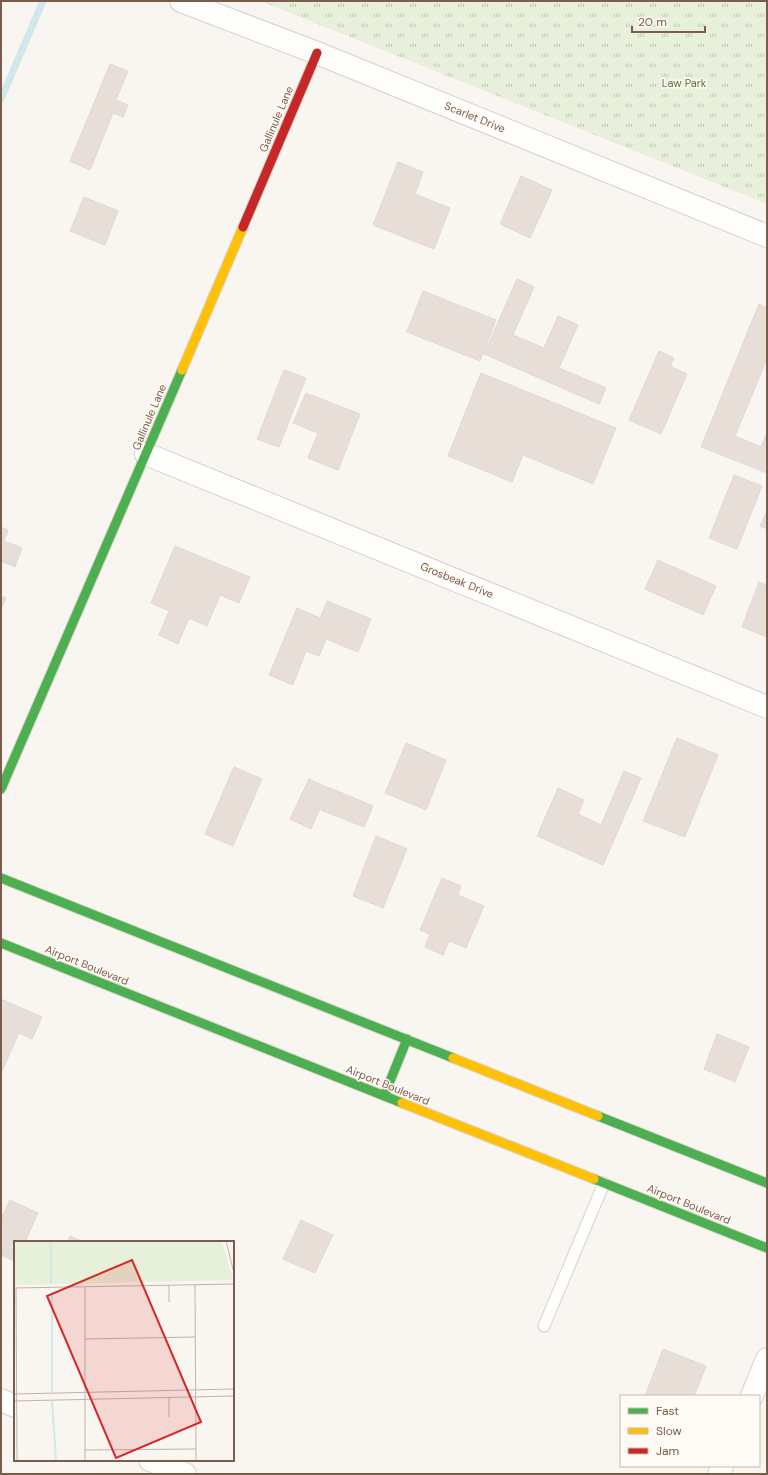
<svg xmlns="http://www.w3.org/2000/svg" width="768" height="1475" font-family="'DM Sans',sans-serif">
  <style>
    .grass { fill: url(#grass-tufts) }
    .lines { fill: none; stroke-linecap: round; stroke-linejoin: round }
    .stream { stroke: #d0e8ea; stroke-width: 7 }
    .building { fill: #e6ded7; stroke: #e2d8d2 }
    .lane-casing { stroke: #d7d1cb; stroke-width: 13 }
    .street-casing { stroke: #d7d1cb; stroke-width: 24 }
    .fast-casing { stroke: #d9d2cb; stroke-width: 11 }
    .slow-casing { stroke: #d9d2cb; stroke-width: 11 }
    .jam-casing { stroke: #d9d2cb; stroke-width: 11 }
    .lane { stroke: #fefefd; stroke-width: 11 }
    .street { stroke: #fefefd; stroke-width: 22 }
    .fast { stroke: #4caf50; stroke-width: 9 }
    .slow { stroke: #ffc107; stroke-width: 9 }
    .jam { stroke: #c62828; stroke-width: 9 }
    .labels { text-anchor: middle; dominant-baseline: central; stroke-width: 3; stroke-linejoin: round; paint-order: stroke }
    .park-label { font-size: 11px; fill: #537a41; stroke: #fffaf3 }
    .street-label { font-size: 11px; fill: #7a5c4d; stroke: #fffaf3 }
    .inset-river { fill: none; stroke: #d0e8ea; stroke-width: 2 }
    .inset-road { fill: none; stroke: #c2b3aa; stroke-width: 1 }
    .view { fill: #d62828; fill-opacity: 0.15; stroke: #d62828; stroke-width: 2 }
    .inset-edge { fill: none; stroke: #7a5c4d; stroke-width: 2 }
  </style>
  <defs>
    <pattern id="grass-tufts" width="24" height="20" patternUnits="userSpaceOnUse"><rect width="24" height="20" fill="#e7f0db"/><path d="M3 7l-1-3M5 7V3M7 7l1-3M15 17l-1-3M17 17v-4M19 17l1-3" fill="none" stroke="#c0c6b4"/></pattern>
  </defs>
  <rect width="100%" height="100%" fill="#f9f5f0"/>
  <path class="grass" d="M 260,1 L 767,1 L 767,204 Z"/>
  <g class="lines">
    <path class="stream" d="M 1,99 L 43,1"/>
  </g>
  <path class="building" d="M 110,64 L 128,71 L 116,100 L 128,105 L 123,117 L 113,113 L 90,170 L 70,161 Z
    M 398,162 L 423,172 L 415,194 L 450,208 L 434,249 L 373,225 Z
    M 521,176 L 552,190 L 530,238 L 500,224 Z
    M 84,197 L 118,211 L 105,245 L 70,231 Z
    M 517,279 L 534,287 L 513,335 L 544,348 L 558,316 L 578,325 L 559,368 L 606,388 L 599,404 L 484,354 Z
    M 423,291 L 496,320 L 480,361 L 407,332 Z
    M 759,304 L 767,308 L 767,359 L 735,436 L 761,447 L 767,432 L 767,473 L 701,447 Z
    M 659,351 L 674,358 L 670,366 L 687,374 L 661,434 L 629,420 Z
    M 284,370 L 306,378 L 279,447 L 257,439 Z
    M 481,373 L 616,428 L 593,484 L 523,455 L 512,482 L 448,456 Z
    M 306,393 L 360,414 L 338,470 L 308,458 L 318,433 L 293,423 Z
    M 734,475 L 762,486 L 737,549 L 709,538 Z
    M 767,511 L 767,529 L 760,526 Z
    M 1,527 L 8,530 L 4,541 L 22,548 L 15,567 L 1,561 Z
    M 175,546 L 250,577 L 239,603 L 220,595 L 207,626 L 189,618 L 178,644 L 159,635 L 169,611 L 151,603 Z
    M 658,560 L 716,586 L 703,615 L 645,589 Z
    M 759,582 L 767,585 L 767,637 L 742,627 Z
    M 1,596 L 6,598 L 1,609 Z
    M 327,601 L 371,619 L 358,652 L 326,639 L 319,656 L 306,651 L 293,685 L 269,675 L 297,608 L 320,618 Z
    M 677,738 L 718,755 L 685,837 L 643,821 Z
    M 406,743 L 446,760 L 426,810 L 385,793 Z
    M 234,767 L 262,779 L 233,846 L 205,834 Z
    M 624,771 L 641,778 L 603,865 L 537,836 L 558,788 L 584,800 L 578,814 L 601,825 Z
    M 309,779 L 329,788 L 311,829 L 290,819 Z
    M 330,788 L 373,806 L 364,827 L 321,810 Z
    M 376,836 L 407,849 L 383,908 L 353,896 Z
    M 442,878 L 461,886 L 458,895 L 484,906 L 466,948 L 449,941 L 443,955 L 425,947 L 430,934 L 420,930 Z
    M 1,999 L 42,1017 L 32,1039 L 19,1033 L 1,1073 Z
    M 717,1034 L 749,1047 L 735,1082 L 704,1069 Z
    M 10,1200 L 38,1213 L 25,1242 L 15,1242 L 15,1261 L 1,1255 L 1,1219 Z
    M 301,1220 L 333,1235 L 315,1273 L 283,1259 Z
    M 70,1236 L 84,1242 L 68,1242 Z
    M 663,1349 L 706,1366 L 694,1396 L 645,1396 Z"/>
  <g class="lines">
    <g class="lane-casing">
      <path id="lane" d="M 544,1326 L 604,1183"/>
    </g>
    <g class="street-casing">
      <path id="street" d="M 181,1 L 317,53 L 767,236
        M 146,454 L 767,707
        M 752,1396 L 767,1359
        M 1,1400 L 15,1406
        M 150,1460 L 185,1474
        M 719,1474 L 722,1466"/>
    </g>
    <g class="fast-casing">
      <path id="fast" d="M 1,789 L 182,370
        M 1,878 L 453,1058
        M 1,943 L 402,1103
        M 384,1096 L 407,1039
        M 598,1116 L 767,1183
        M 594,1179 L 767,1248"/>
    </g>
    <g class="slow-casing">
      <path id="slow" d="M 182,370 L 243,227
        M 453,1058 L 598,1116
        M 402,1103 L 594,1179"/>
    </g>
    <g class="jam-casing">
      <path id="jam" d="M 243,227 L 317,53"/>
    </g>
    <use href="#lane" class="lane"/>
    <use href="#street" class="street"/>
    <use href="#fast" class="fast"/>
    <use href="#slow" class="slow"/>
    <use href="#jam" class="jam"/>
  </g>
  <g class="labels">
    <g class="park-label">
      <text x="684" y="83">Law Park</text>
    </g>
    <g class="street-label">
      <text transform="translate(475 117) rotate(22)">Scarlet Drive</text>
      <text transform="translate(276 119) rotate(-67)">Gallinule Lane</text>
      <text transform="translate(149 417) rotate(-67)">Gallinule Lane</text>
      <text transform="translate(457 580) rotate(22)">Grosbeak Drive</text>
      <text transform="translate(87 965) rotate(22)">Airport Boulevard</text>
      <text transform="translate(388 1085) rotate(22)">Airport Boulevard</text>
      <text transform="translate(689 1204) rotate(22)">Airport Boulevard</text>
    </g>
  </g>
  <g transform="translate(14 1241)">
    <rect width="220" height="220" fill="#f9f5f0"/>
    <path d="M 0,0 L 208,0 L 219,39 L 0,44 Z" fill="#e7f0db"/>
    <path class="inset-river" d="M 37,0 L 37,43M 38,51 L 38,151M 38,160 L 42,220"/>
    <path class="inset-road" d="M 212,0 L 220,32M 155,44 L 155,61M 181,44 L 182,220M 71,46 L 71,220M 0,47 L 220,43M 2,47 L 3,220M 71,98 L 181,96M 0,153 L 220,148M 155,157 L 155,176M 0,160 L 220,155M 71,209 L 182,208"/>
    <path class="view" d="M 118,19 L 187,181 L 102,217 L 33,55 Z"/>
    <rect width="220" height="220" class="inset-edge"/>
  </g>
  <rect width="768" height="1475" fill="none" stroke="#7a5c4d" stroke-width="4"/>
  <rect x="620" y="1395" width="140" height="72" fill="#fffaf3" stroke="#cabbb1"/>
  <rect x="628" y="1408" width="20" height="6" fill="#4caf50" stroke="#cabbb1"/>
  <text x="656" y="1415" font-size="12" fill="#7a5c4d">Fast</text>
  <rect x="628" y="1428" width="20" height="6" fill="#ffc107" stroke="#cabbb1"/>
  <text x="656" y="1435" font-size="12" fill="#7a5c4d">Slow</text>
  <rect x="628" y="1448" width="20" height="6" fill="#c62828" stroke="#cabbb1"/>
  <text x="656" y="1455" font-size="12" fill="#7a5c4d">Jam</text>
  <path d="M632 26v6h73v-6" fill="none" stroke="#7a5c4d" stroke-width="2"/>
  <text x="638" y="26" font-size="12" fill="#7a5c4d" stroke="#fffaf3" stroke-width="3" paint-order="stroke">20 m</text>
</svg>
